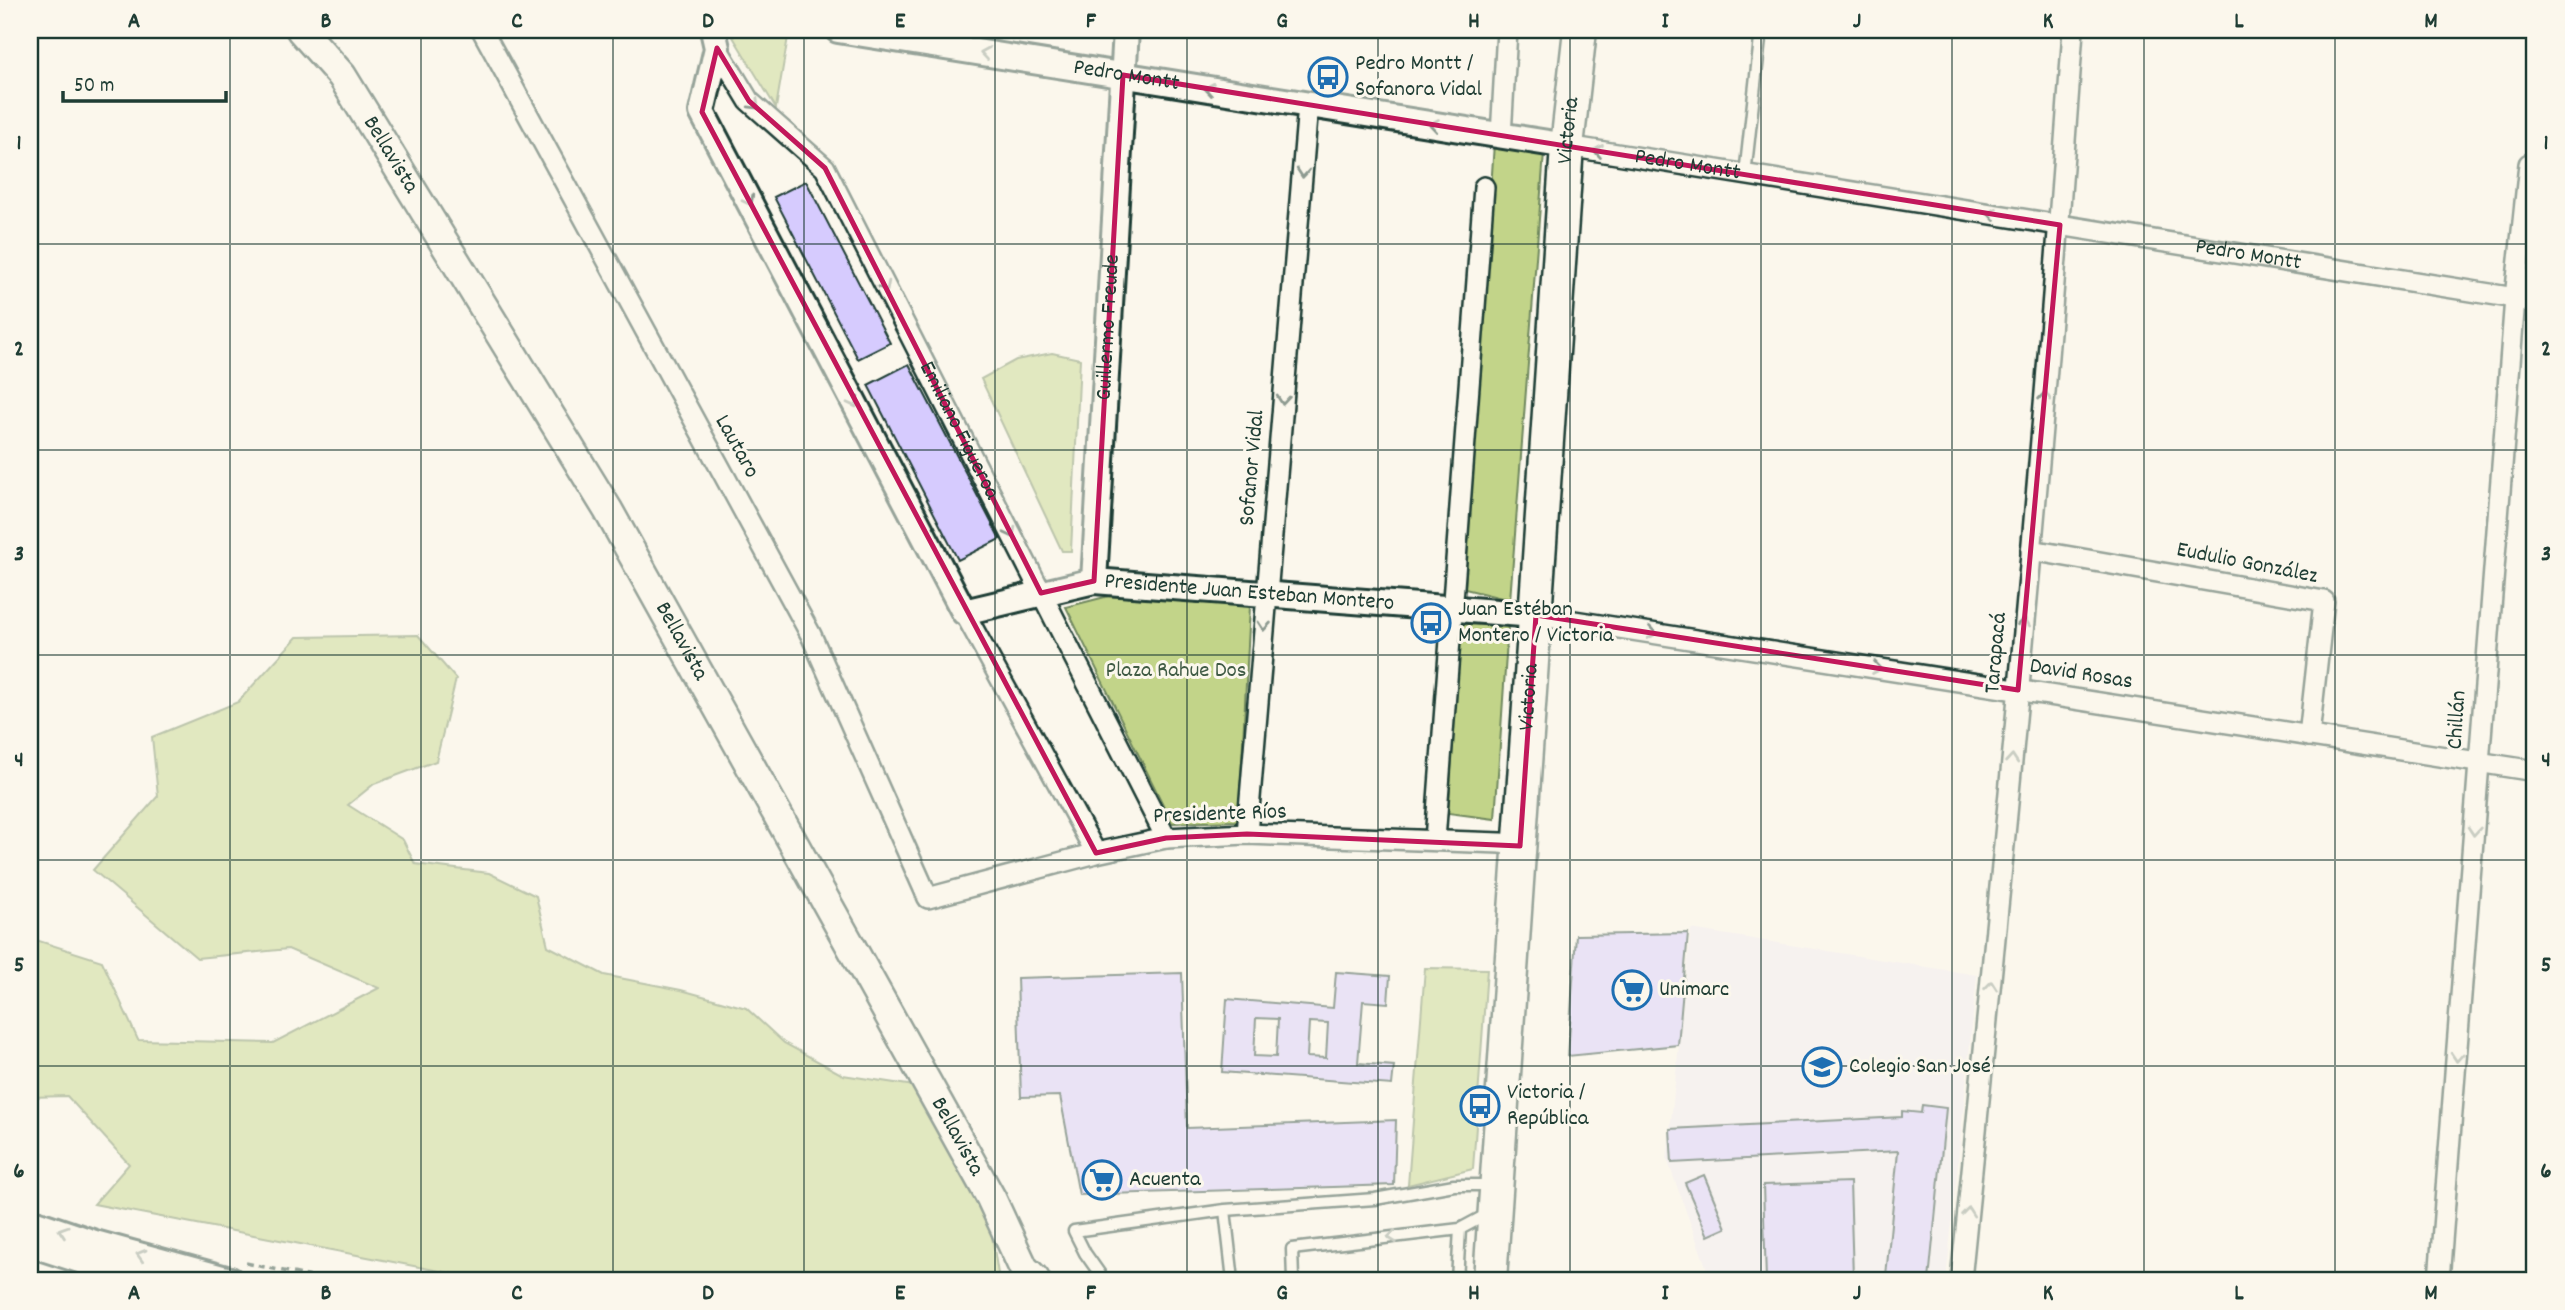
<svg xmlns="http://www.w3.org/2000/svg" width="2565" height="1310" font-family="Dekko,sans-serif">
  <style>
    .built { fill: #f0eaf1 }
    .green { fill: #c2d489; stroke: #70885e; stroke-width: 2 }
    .building { fill: #d6cbfe; stroke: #1f3d34; stroke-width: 2; fill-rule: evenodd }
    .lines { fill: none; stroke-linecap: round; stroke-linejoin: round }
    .service-casing { stroke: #1f3d34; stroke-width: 15 }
    .minor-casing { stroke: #1f3d34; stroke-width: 24 }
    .tertiary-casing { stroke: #1f3d34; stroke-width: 30 }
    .secondary-casing { stroke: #1f3d34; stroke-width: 33 }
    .primary-casing { stroke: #1f3d34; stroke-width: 37 }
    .path { stroke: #1f3d34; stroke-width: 3.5; stroke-dasharray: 7 5; stroke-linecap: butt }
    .service { stroke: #fbf7ec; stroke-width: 10 }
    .minor { stroke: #fbf7ec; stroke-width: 19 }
    .tertiary { stroke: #fbf7ec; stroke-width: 24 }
    .secondary { stroke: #fbf7ec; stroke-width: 28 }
    .primary { stroke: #fbf7ec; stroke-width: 32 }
    .oneway { stroke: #8d9a90 }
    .marked { fill: none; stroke: #c2185b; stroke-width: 5; stroke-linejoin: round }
    .grid { fill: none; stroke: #1f3d34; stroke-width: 2; stroke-opacity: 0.55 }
    .labels { text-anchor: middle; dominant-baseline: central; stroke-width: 6; stroke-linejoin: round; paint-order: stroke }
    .poi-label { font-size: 23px; fill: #1f3d34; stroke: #fbf7ec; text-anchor: start }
    .street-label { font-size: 23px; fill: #1f3d34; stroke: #fbf7ec }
    .park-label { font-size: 23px; fill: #405b45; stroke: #fbf7ec }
    .neatline { fill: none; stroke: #1f3d34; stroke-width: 2.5 }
    .grid-label { font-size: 23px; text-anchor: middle; font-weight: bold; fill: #1f3d34 }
  </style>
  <rect width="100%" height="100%" fill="#fbf7ec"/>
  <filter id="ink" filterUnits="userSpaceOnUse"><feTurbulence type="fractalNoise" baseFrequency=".0143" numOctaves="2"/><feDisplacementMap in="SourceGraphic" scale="14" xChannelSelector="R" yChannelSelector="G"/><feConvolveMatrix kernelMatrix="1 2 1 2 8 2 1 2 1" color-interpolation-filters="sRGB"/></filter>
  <g filter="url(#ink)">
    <path class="built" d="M 1691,929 L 1977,975 L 1946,1280 L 1711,1280 L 1667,1159 Z"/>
    <path class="green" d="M 730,32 L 788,37 L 776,108 Z
      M 1494,143 L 1544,153 L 1510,600 L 1465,589 Z
      M 1052,353 L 1080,359 L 1071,551 L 1062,551 L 981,379 L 1016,360 Z
      M 1109,596 L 1250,606 L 1239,821 L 1172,823 L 1066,607 Z
      M 1461,624 L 1508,625 L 1495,819 L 1448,813 Z
      M 418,635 L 456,679 L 436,761 L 374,784 L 348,805 L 403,840 L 415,864 L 489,873 L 536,896 L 548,946 L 604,975 L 681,990 L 746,1008 L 784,1043 L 843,1075 L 914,1086 L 989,1218 L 999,1280 L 486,1280 L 94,1204 L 129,1164 L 67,1096 L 30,1097 L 30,938 L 102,961 L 138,1040 L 273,1043 L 379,988 L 288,949 L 197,958 L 93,870 L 158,796 L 152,737 L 238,702 L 297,637 Z
      M 1425,968 L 1487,969 L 1473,1169 L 1408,1185 Z"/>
    <path class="building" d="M 806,181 L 890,343 L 858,359 L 774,197 Z
      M 909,364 L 1000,539 L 958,560 L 868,385 Z
      M 1688,933 L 1678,1045 L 1568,1056 L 1576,935 Z
      M 1336,972 L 1390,976 L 1388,1003 L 1363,1001 L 1358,1063 L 1394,1066 L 1392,1085 L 1222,1072 L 1227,999 L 1333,1008 ZM 1256,1018 L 1278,1019 L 1276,1057 L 1254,1056 ZM 1309,1022 L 1328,1023 L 1326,1058 L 1307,1057 Z
      M 1182,973 L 1187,1128 L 1396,1120 L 1394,1185 L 1079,1195 L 1060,1096 L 1021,1097 L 1017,978 Z
      M 1922,1105 L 1946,1108 L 1929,1280 L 1766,1280 L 1763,1185 L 1850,1182 L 1853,1277 L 1886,1276 L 1898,1151 L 1672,1163 L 1670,1129 L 1902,1117 L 1902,1111 L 1921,1113 Z
      M 1704,1175 L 1726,1228 L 1708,1236 L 1685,1183 Z"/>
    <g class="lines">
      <g class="service-casing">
        <path id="service" d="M 1745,175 L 1761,30
          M 1225,1210 L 1233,1280
          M 1104,1280 L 1085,1253 L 1074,1231 L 1225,1210 L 1375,1199 L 1454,1185 L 1492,1185
          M 1293,1280 L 1292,1249 L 1460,1229
          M 1457,1280 L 1460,1229 L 1488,1214"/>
      </g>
      <g class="minor-casing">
        <g id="minor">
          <path d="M 482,30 L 811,635 L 928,898 L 1096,853 L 1166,838 L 1247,834 L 1501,843 L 1520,846"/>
          <path id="s1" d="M 717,48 L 749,101 L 825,168 L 1166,838"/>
          <path d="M 1501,136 L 1507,30"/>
          <path id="s2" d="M 1567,146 L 2515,298 L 2535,304"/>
          <path d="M 2031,550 L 2324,601 L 2309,736"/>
          <path d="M 964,612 L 1096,853"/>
          <path d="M 1536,615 L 2535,771"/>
          <path d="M 1247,834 L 1308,105"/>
          <path d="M 1435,840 L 1484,187"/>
          <path d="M 1961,1280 C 2003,864 2044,447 2073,30"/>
          <path d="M 2439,1280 L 2515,298 L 2529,164"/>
        </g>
      </g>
      <g class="tertiary-casing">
        <g id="tertiary">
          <path id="s3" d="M 713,30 L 717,48 L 702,112 L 964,612 L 1094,581 L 1536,615"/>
          <path id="s4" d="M 838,30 L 1567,146"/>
          <path id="s5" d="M 1094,581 L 1126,30"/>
          <path d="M 30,1221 L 95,1243 L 230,1280"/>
          <path d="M 30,1244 L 141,1280"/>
        </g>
      </g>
      <g class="secondary-casing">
        <g id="secondary">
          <path id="s6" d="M 301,30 L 342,76 L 608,510 L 991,1198 L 1029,1280"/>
        </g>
      </g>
      <g class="primary-casing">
        <g id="primary">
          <path d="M 1027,1274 L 1033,1280"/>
          <path id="s7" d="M 1490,1280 L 1567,146 L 1580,30"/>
        </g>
      </g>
      <path class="path" d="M 246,1263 L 326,1280"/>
      <use href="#service" class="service"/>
      <use href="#minor" class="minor"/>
      <use href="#tertiary" class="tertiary"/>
      <use href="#secondary" class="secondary"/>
      <use href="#primary" class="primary"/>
    </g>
    <defs><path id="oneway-chevron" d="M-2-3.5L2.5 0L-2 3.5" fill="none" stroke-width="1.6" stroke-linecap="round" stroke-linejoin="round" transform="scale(1.75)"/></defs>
    <g class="oneway">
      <use href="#oneway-chevron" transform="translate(985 53) rotate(-171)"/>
      <use href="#oneway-chevron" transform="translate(1209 89) rotate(-171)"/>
      <use href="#oneway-chevron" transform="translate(755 105) rotate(45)"/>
      <use href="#oneway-chevron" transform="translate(1434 125) rotate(-171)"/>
      <use href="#oneway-chevron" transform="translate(1598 151) rotate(-171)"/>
      <use href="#oneway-chevron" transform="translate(1303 173) rotate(95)"/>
      <use href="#oneway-chevron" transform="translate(749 201) rotate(62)"/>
      <use href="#oneway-chevron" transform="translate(1992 214) rotate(-171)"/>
      <use href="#oneway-chevron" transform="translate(885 287) rotate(63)"/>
      <use href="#oneway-chevron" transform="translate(2045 396) rotate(-85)"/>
      <use href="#oneway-chevron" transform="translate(1283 400) rotate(95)"/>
      <use href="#oneway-chevron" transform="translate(854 403) rotate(62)"/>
      <use href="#oneway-chevron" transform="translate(1011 533) rotate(63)"/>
      <use href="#oneway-chevron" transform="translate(2024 622) rotate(-84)"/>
      <use href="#oneway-chevron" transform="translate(1264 626) rotate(95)"/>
      <use href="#oneway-chevron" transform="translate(1652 633) rotate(9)"/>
      <use href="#oneway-chevron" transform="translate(1877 668) rotate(9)"/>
      <use href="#oneway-chevron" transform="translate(2012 759) rotate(-85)"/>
      <use href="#oneway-chevron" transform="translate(2474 831) rotate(94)"/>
      <use href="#oneway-chevron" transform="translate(1991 986) rotate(-84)"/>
      <use href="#oneway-chevron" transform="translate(2457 1057) rotate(94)"/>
      <use href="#oneway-chevron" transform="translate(1968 1212) rotate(-84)"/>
      <use href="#oneway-chevron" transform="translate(63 1231) rotate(-162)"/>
      <use href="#oneway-chevron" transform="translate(1392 1237) rotate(173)"/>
      <use href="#oneway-chevron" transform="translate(141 1255) rotate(-164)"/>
    </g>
  </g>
  <path d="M0 0H2565V1310H0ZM 717,48 L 749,101 L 825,168 L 1041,593 L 1094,581 L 1123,75 L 2060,225 L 2018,690 L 1536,615 L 1520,846 L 1247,834 L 1166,838 L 1096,853 L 702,112 Z" fill="#fbf7ec" fill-opacity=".55" fill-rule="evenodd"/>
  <path class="marked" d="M 717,48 L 749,101 L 825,168 L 1041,593 L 1094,581 L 1123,75 L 2060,225 L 2018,690 L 1536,615 L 1520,846 L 1247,834 L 1166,838 L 1096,853 L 702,112 Z"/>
  <path class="grid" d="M 230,30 L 230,1280M 421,30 L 421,1280M 613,30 L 613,1280M 804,30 L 804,1280M 995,30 L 995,1280M 1187,30 L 1187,1280M 1378,30 L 1378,1280M 1570,30 L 1570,1280M 1761,30 L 1761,1280M 1952,30 L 1952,1280M 2144,30 L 2144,1280M 2335,30 L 2335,1280M 30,244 L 2535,244M 30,450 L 2535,450M 30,655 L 2535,655M 30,860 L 2535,860M 30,1066 L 2535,1066"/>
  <defs>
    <g id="bus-ring" transform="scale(2.0125)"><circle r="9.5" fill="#fbf7ec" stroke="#1f6fb2" stroke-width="1.5"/><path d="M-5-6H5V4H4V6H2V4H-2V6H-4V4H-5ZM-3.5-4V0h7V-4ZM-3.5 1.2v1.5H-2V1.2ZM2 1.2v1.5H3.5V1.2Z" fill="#1f6fb2"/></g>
    <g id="supermarket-ring" transform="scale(2.0125)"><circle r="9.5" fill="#fbf7ec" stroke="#1f6fb2" stroke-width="1.5"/><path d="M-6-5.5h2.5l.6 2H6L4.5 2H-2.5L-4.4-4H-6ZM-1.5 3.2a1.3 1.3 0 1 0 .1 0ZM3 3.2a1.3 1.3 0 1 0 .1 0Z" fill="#1f6fb2"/></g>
    <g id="school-ring" transform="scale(2.0125)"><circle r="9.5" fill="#fbf7ec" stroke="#1f6fb2" stroke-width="1.5"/><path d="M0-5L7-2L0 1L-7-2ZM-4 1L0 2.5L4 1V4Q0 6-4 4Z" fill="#1f6fb2"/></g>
  </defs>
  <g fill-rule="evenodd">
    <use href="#bus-ring" x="1328" y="77"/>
    <use href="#bus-ring" x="1431" y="623"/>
    <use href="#supermarket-ring" x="1632" y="990"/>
    <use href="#school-ring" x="1822" y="1067"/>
    <use href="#bus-ring" x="1480" y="1106"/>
    <use href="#supermarket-ring" x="1102" y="1180"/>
  </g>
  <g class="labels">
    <g class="poi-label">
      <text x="1355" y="64">Pedro Montt /<tspan x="1355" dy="26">Sofanora Vidal</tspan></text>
      <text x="1458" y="610">Juan Estéban<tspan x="1458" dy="26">Montero / Victoria</tspan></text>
      <text x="1659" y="990">Unimarc</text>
      <text x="1849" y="1067">Colegio San José</text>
      <text x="1507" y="1093">Victoria /<tspan x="1507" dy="26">República</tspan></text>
      <text x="1129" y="1180">Acuenta</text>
    </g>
    <g class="street-label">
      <text stroke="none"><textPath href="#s4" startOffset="292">Pedro Montt</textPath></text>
      <text stroke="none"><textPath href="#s7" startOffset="1152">Victoria</textPath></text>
      <text stroke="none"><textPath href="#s6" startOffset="154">Bellavista</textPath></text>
      <text stroke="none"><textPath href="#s2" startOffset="122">Pedro Montt</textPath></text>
      <text stroke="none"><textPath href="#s2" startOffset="690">Pedro Montt</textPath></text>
      <text stroke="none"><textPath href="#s5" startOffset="254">Guillermo Freude</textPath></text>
      <text stroke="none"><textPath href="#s1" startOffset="458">Emiliano Figueroa</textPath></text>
      <text transform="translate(736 447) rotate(61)">Lautaro</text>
      <text transform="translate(1253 468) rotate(-85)">Sofanor Vidal</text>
      <text transform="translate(2247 564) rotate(11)">Eudulio González</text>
      <text stroke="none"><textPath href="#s3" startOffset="938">Presidente Juan Esteban Montero</textPath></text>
      <text stroke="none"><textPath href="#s6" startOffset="721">Bellavista</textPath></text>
      <text transform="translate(1997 653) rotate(-85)">Tarapacá</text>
      <text transform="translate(2081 675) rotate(9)">David Rosas</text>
      <text stroke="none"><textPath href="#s7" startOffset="584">Victoria</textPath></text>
      <text transform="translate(2458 720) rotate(-86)">Chillán</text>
      <text transform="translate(1220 815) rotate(-2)">Presidente Ríos</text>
      <text stroke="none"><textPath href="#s6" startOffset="1288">Bellavista</textPath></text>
    </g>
    <g class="park-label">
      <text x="1176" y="671">Plaza Rahue Dos</text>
    </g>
  </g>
  <rect width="2565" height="1310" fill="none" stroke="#fbf7ec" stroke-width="77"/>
  <path d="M63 91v10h163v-10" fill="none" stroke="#1f3d34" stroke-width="3.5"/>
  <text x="74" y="91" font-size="21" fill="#1f3d34" stroke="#fbf7ec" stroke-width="5" paint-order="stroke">50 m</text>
  <rect x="38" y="38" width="2488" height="1234" class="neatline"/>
  <g class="grid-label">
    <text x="134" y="27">A</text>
    <text x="326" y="27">B</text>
    <text x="517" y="27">C</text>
    <text x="708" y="27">D</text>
    <text x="900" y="27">E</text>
    <text x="1091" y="27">F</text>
    <text x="1282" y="27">G</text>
    <text x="1474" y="27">H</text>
    <text x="1665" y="27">I</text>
    <text x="1857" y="27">J</text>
    <text x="2048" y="27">K</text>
    <text x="2239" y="27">L</text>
    <text x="2431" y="27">M</text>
    <text x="19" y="149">1</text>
    <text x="2546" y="149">1</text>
    <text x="19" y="355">2</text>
    <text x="2546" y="355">2</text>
    <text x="19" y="560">3</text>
    <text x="2546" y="560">3</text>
    <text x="19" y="766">4</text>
    <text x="2546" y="766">4</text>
    <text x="19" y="971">5</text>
    <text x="2546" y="971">5</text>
    <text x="19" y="1177">6</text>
    <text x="2546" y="1177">6</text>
    <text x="134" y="1299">A</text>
    <text x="326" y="1299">B</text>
    <text x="517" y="1299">C</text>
    <text x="708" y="1299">D</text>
    <text x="900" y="1299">E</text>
    <text x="1091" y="1299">F</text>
    <text x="1282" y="1299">G</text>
    <text x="1474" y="1299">H</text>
    <text x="1665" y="1299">I</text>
    <text x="1857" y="1299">J</text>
    <text x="2048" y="1299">K</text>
    <text x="2239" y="1299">L</text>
    <text x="2431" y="1299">M</text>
  </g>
</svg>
